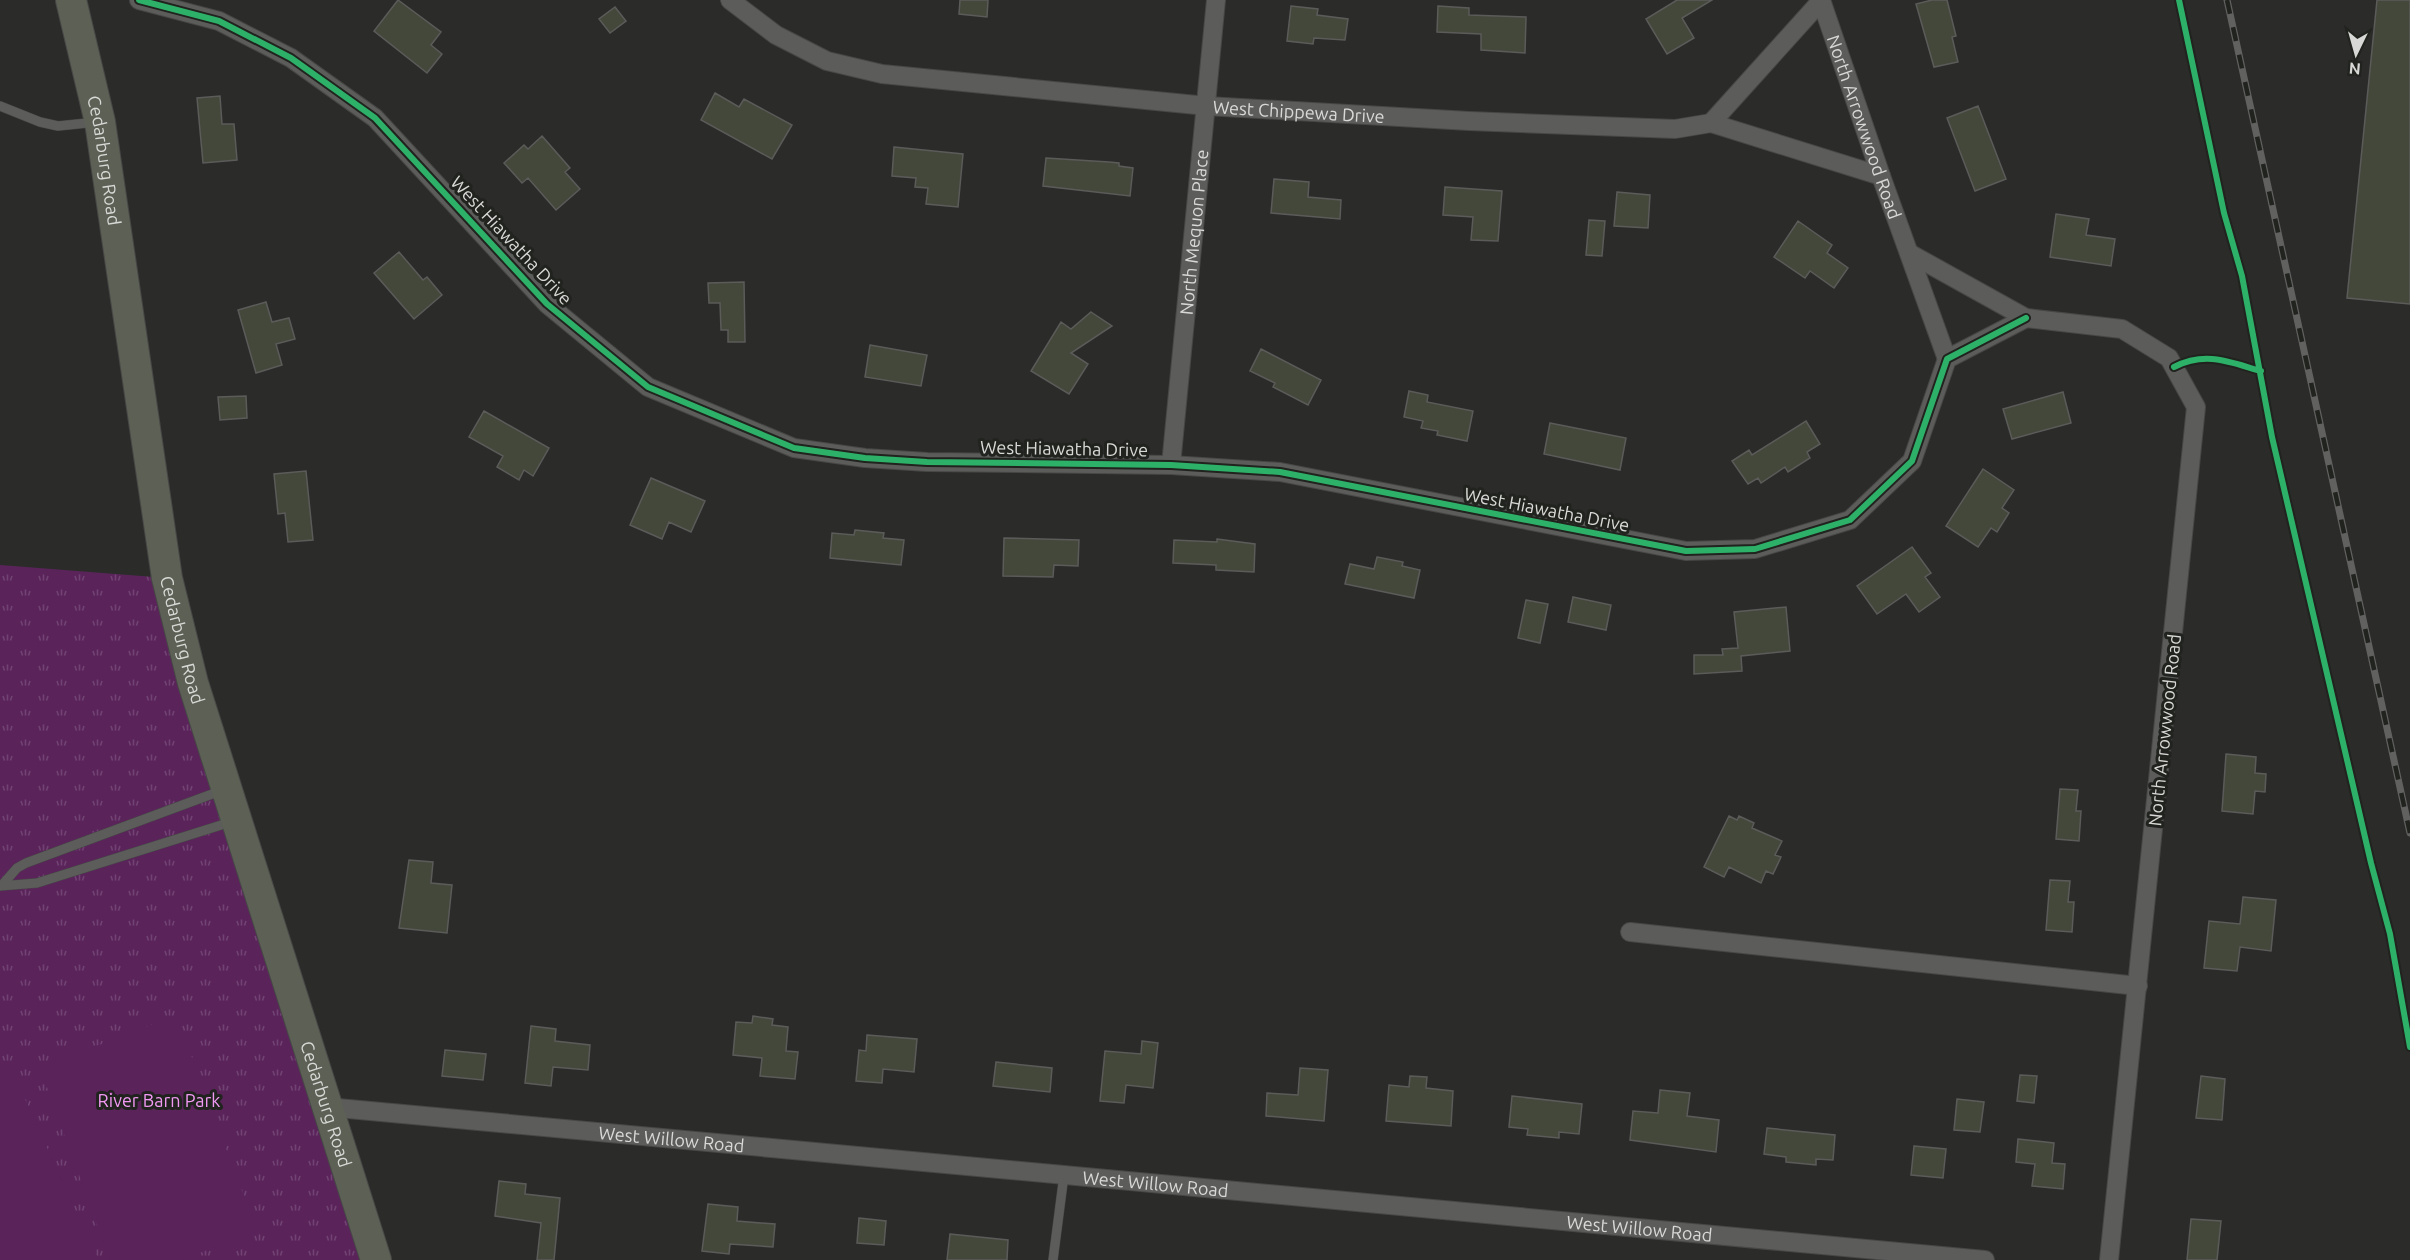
<svg xmlns="http://www.w3.org/2000/svg" width="2410" height="1260" font-family="Ubuntu,sans-serif">
  <style>
    .park { fill: url(#park-tufts) }
    .garden { fill: #5a245b }
    .building { fill: #44483b; stroke: #5b5b5a; stroke-width: 1.5 }
    .lines { fill: none; stroke-linecap: round; stroke-linejoin: round }
    .lane-casing { stroke: #474746; stroke-width: 10 }
    .street-casing { stroke: #474746; stroke-width: 20 }
    .primary-casing { stroke: #474746; stroke-width: 32 }
    .lane { stroke: #5c5d5b; stroke-width: 9 }
    .street { stroke: #5c5d5b; stroke-width: 18 }
    .primary { stroke: #5c6055; stroke-width: 30 }
    .rail-casing { stroke: #616160; stroke-width: 7 }
    .rail { stroke: #21231f; stroke-width: 4.5; stroke-dasharray: 14; stroke-linecap: butt }
    .cycleway-casing { stroke: #21231f; stroke-width: 10 }
    .cycleway { stroke: #2db169; stroke-width: 6 }
    .labels { text-anchor: middle; dominant-baseline: central; stroke-width: 6; stroke-linejoin: round; paint-order: stroke }
    .street-label { font-size: 18px; fill: #d8d9d6; stroke: #21231f }
    .park-label { font-size: 18px; fill: #f299f3; stroke: #21231f }
  </style>
  <defs>
    <pattern id="park-tufts" width="24" height="20" patternUnits="userSpaceOnUse" patternTransform="scale(1.5)"><rect width="24" height="20" fill="#5a245b"/><path d="M3 7l-1-3M5 7V3M7 7l1-3M15 17l-1-3M17 17v-4M19 17l1-3" fill="none" stroke="#714372"/></pattern>
  </defs>
  <rect width="100%" height="100%" fill="#2b2b2a"/>
  <path class="park" d="M 0,565 L 167,578 L 376,1260 L 0,1260 Z"/>
  <path class="garden" d="M 176,1015 L 257,1231 L 181,1260 L 110,1260 L 40,1068 Z
    M 14,1075 L 98,1260 L 0,1260 L 0,1082 Z"/>
  <path class="building" d="M 398,0 L 441,32 L 431,45 L 442,54 L 427,73 L 374,31 Z
    M 960,0 L 988,0 L 987,17 L 959,14 Z
    M 1677,0 L 1712,0 L 1682,18 L 1694,38 L 1667,54 L 1646,19 Z
    M 1932,0 L 1947,0 L 1956,36 L 1952,37 L 1958,62 L 1934,67 L 1916,4 Z
    M 2377,0 L 2410,0 L 2410,304 L 2347,298 Z
    M 1291,6 L 1318,9 L 1317,15 L 1348,19 L 1345,40 L 1314,38 L 1313,44 L 1287,41 Z
    M 1438,6 L 1469,8 L 1469,15 L 1526,17 L 1525,53 L 1481,50 L 1481,34 L 1437,32 Z
    M 615,7 L 626,21 L 610,33 L 599,19 Z
    M 715,93 L 739,107 L 744,99 L 792,125 L 772,159 L 701,120 Z
    M 220,96 L 222,124 L 234,124 L 237,160 L 203,163 L 197,98 Z
    M 1978,106 L 2006,179 L 1975,191 L 1947,118 Z
    M 542,136 L 570,168 L 565,172 L 580,189 L 556,210 L 528,178 L 522,183 L 504,163 L 524,145 L 528,149 Z
    M 894,147 L 963,154 L 958,207 L 926,204 L 928,188 L 915,187 L 916,178 L 892,176 Z
    M 1046,158 L 1109,162 L 1119,163 L 1119,166 L 1133,168 L 1130,196 L 1043,186 Z
    M 1274,179 L 1309,182 L 1308,197 L 1341,200 L 1340,219 L 1271,213 Z
    M 1445,187 L 1502,191 L 1498,241 L 1471,240 L 1473,217 L 1443,215 Z
    M 1617,192 L 1650,195 L 1648,228 L 1614,226 Z
    M 2056,214 L 2089,219 L 2086,235 L 2115,239 L 2111,266 L 2050,257 Z
    M 1589,220 L 1605,221 L 1602,256 L 1586,255 Z
    M 1798,221 L 1832,245 L 1827,253 L 1848,268 L 1834,288 L 1810,271 L 1805,278 L 1774,257 Z
    M 399,252 L 423,280 L 427,277 L 442,295 L 414,319 L 374,273 Z
    M 744,282 L 745,342 L 728,342 L 728,330 L 721,330 L 720,303 L 709,303 L 708,283 Z
    M 266,302 L 272,322 L 289,318 L 295,339 L 276,344 L 282,365 L 256,373 L 238,310 Z
    M 1091,312 L 1112,326 L 1071,353 L 1088,364 L 1069,394 L 1031,371 L 1061,322 L 1071,329 Z
    M 870,345 L 927,355 L 921,386 L 865,377 Z
    M 1261,349 L 1321,380 L 1308,405 L 1273,387 L 1275,383 L 1250,371 Z
    M 1409,391 L 1428,395 L 1427,402 L 1473,411 L 1467,441 L 1437,435 L 1438,431 L 1421,428 L 1423,421 L 1404,417 Z
    M 2063,392 L 2071,423 L 2012,439 L 2003,409 Z
    M 246,396 L 247,418 L 220,420 L 218,397 Z
    M 484,411 L 549,448 L 533,476 L 524,470 L 519,480 L 497,467 L 503,456 L 469,437 Z
    M 1806,421 L 1820,444 L 1807,452 L 1810,458 L 1788,472 L 1785,467 L 1761,483 L 1758,478 L 1748,484 L 1732,461 L 1749,450 L 1752,455 Z
    M 1550,423 L 1626,438 L 1620,470 L 1544,454 Z
    M 1983,469 L 2014,490 L 2002,508 L 2009,513 L 1997,532 L 1991,528 L 1978,547 L 1946,526 Z
    M 306,471 L 313,540 L 288,542 L 285,513 L 278,514 L 274,474 Z
    M 651,478 L 705,501 L 691,532 L 669,522 L 662,539 L 630,525 Z
    M 855,530 L 884,533 L 883,538 L 904,540 L 901,565 L 830,558 L 832,533 L 854,535 Z
    M 1004,538 L 1079,540 L 1078,566 L 1054,565 L 1053,577 L 1003,576 Z
    M 1217,539 L 1255,544 L 1254,572 L 1216,570 L 1216,565 L 1173,563 L 1174,540 L 1217,542 Z
    M 1912,547 L 1931,573 L 1925,577 L 1940,597 L 1919,612 L 1906,594 L 1877,614 L 1857,586 Z
    M 1377,557 L 1403,562 L 1402,566 L 1420,570 L 1414,598 L 1345,584 L 1350,564 L 1374,569 Z
    M 1573,597 L 1611,605 L 1606,630 L 1568,622 Z
    M 1526,600 L 1548,604 L 1540,643 L 1518,638 Z
    M 1786,607 L 1790,651 L 1741,656 L 1742,671 L 1694,674 L 1694,655 L 1723,655 L 1722,649 L 1738,648 L 1734,612 Z
    M 2226,754 L 2256,757 L 2255,773 L 2266,774 L 2265,792 L 2255,791 L 2253,814 L 2222,811 Z
    M 2060,789 L 2078,790 L 2076,811 L 2081,811 L 2079,841 L 2056,839 Z
    M 1729,816 L 1737,820 L 1739,816 L 1754,823 L 1752,828 L 1782,841 L 1775,855 L 1781,857 L 1773,874 L 1766,871 L 1761,883 L 1729,867 L 1724,877 L 1704,867 Z
    M 409,860 L 433,862 L 431,883 L 452,885 L 447,933 L 399,928 Z
    M 2050,880 L 2070,881 L 2068,902 L 2074,902 L 2072,932 L 2046,930 Z
    M 2243,897 L 2276,900 L 2271,951 L 2240,947 L 2237,971 L 2204,968 L 2209,921 L 2240,924 Z
    M 753,1016 L 773,1019 L 772,1025 L 788,1027 L 786,1051 L 798,1052 L 795,1079 L 760,1076 L 762,1058 L 733,1055 L 736,1022 L 752,1023 Z
    M 531,1026 L 556,1029 L 555,1041 L 590,1045 L 588,1070 L 553,1067 L 551,1086 L 525,1083 Z
    M 867,1035 L 917,1039 L 914,1072 L 883,1069 L 882,1083 L 856,1081 L 859,1050 L 866,1051 Z
    M 1142,1041 L 1158,1043 L 1153,1088 L 1126,1085 L 1124,1103 L 1100,1101 L 1105,1051 L 1141,1054 Z
    M 445,1050 L 486,1054 L 483,1080 L 442,1076 Z
    M 996,1062 L 1052,1068 L 1050,1092 L 993,1086 Z
    M 1300,1068 L 1328,1070 L 1324,1121 L 1266,1116 L 1267,1093 L 1298,1095 Z
    M 2020,1075 L 2037,1076 L 2034,1103 L 2017,1101 Z
    M 1410,1076 L 1427,1077 L 1426,1088 L 1453,1091 L 1451,1126 L 1386,1121 L 1389,1085 L 1409,1087 Z
    M 2201,1076 L 2225,1079 L 2222,1120 L 2196,1118 Z
    M 1660,1090 L 1690,1093 L 1687,1116 L 1719,1120 L 1716,1152 L 1630,1140 L 1633,1111 L 1658,1113 Z
    M 1512,1096 L 1582,1104 L 1579,1134 L 1559,1132 L 1559,1138 L 1527,1135 L 1528,1129 L 1509,1127 Z
    M 1957,1099 L 1984,1102 L 1980,1132 L 1954,1130 Z
    M 1767,1128 L 1835,1135 L 1833,1160 L 1816,1159 L 1816,1165 L 1786,1162 L 1786,1157 L 1764,1154 Z
    M 2018,1139 L 2054,1143 L 2052,1163 L 2065,1164 L 2063,1189 L 2032,1186 L 2035,1164 L 2016,1162 Z
    M 1914,1146 L 1946,1149 L 1943,1178 L 1911,1175 Z
    M 499,1181 L 526,1184 L 525,1194 L 560,1198 L 554,1260 L 537,1260 L 541,1223 L 495,1216 Z
    M 708,1204 L 738,1207 L 737,1221 L 775,1224 L 773,1247 L 730,1244 L 729,1254 L 702,1251 Z
    M 859,1218 L 886,1221 L 884,1245 L 857,1243 Z
    M 2191,1219 L 2221,1221 L 2217,1260 L 2187,1260 Z
    M 950,1234 L 1008,1240 L 1007,1260 L 947,1260 Z"/>
  <g class="lines">
    <g class="lane-casing">
      <path id="lane" d="M 0,106 L 40,122 L 58,126 L 97,122
        M 3,884 L 17,868 L 26,863 L 223,790
        M 0,886 L 37,883 L 234,821
        M 1053,1260 L 1064,1175"/>
    </g>
    <g class="street-casing">
      <g id="street">
        <path d="M 139,0 L 219,21 L 291,58 L 375,118 L 547,304 L 648,387 L 794,448 L 865,458 L 927,462 L 1171,465 L 1280,472 L 1686,551 L 1755,549 L 1850,520 L 1912,461 L 1947,359 L 2026,318"/>
        <path id="s1" d="M 730,0 L 776,35 L 827,61 L 882,74 L 1207,106 L 1469,121 L 1675,129 L 1711,123 L 1881,176"/>
        <path id="s2" d="M 1821,0 L 1881,176 L 1947,359"/>
        <path d="M 1711,123 L 1821,1"/>
        <path d="M 1909,253 L 2026,318 L 2122,329 L 2169,358 L 2196,407 L 2109,1260"/>
        <path id="s3" d="M 1171,465 L 1216,0"/>
        <path d="M 1630,932 L 2138,986"/>
        <path id="s4" d="M 327,1107 L 1985,1260"/>
      </g>
    </g>
    <g class="primary-casing">
      <g id="primary">
        <path id="s5" d="M 71,0 L 100,122 L 167,578 L 193,683 L 376,1260"/>
      </g>
    </g>
    <use href="#lane" class="lane"/>
    <use href="#street" class="street"/>
    <use href="#primary" class="primary"/>
    <g class="rail-casing">
      <path id="rail" d="M 2227,0 L 2410,833"/>
    </g>
    <use href="#rail" class="rail"/>
    <g class="cycleway-casing">
      <path id="cycleway" d="M 139,0 L 219,21 L 291,58 L 375,118 L 547,304 L 648,387 L 794,448 L 865,458 L 927,462 L 1171,465 L 1280,472 L 1686,551 L 1755,549 L 1850,520 L 1912,461 L 1947,359 L 2026,318
        M 2179,0 L 2224,213 L 2242,276 L 2272,437 L 2371,863 L 2390,934 L 2410,1047
        M 2174,367 C 2206,351 2229,362 2261,371"/>
    </g>
    <use href="#cycleway" class="cycleway"/>
  </g>
  <g class="labels">
    <g class="street-label">
      <text stroke="none"><textPath href="#s1" startOffset="590">West Chippewa Drive</textPath></text>
      <text stroke="none"><textPath href="#s2" startOffset="134">North Arrowwood Road</textPath></text>
      <text stroke="none"><textPath href="#s5" startOffset="164">Cedarburg Road</textPath></text>
      <text stroke="none"><textPath href="#s3" startOffset="234">North Mequon Place</textPath></text>
      <text transform="translate(512 240) rotate(47)">West Hiawatha Drive</text>
      <text transform="translate(1064 448) rotate(1)">West Hiawatha Drive</text>
      <text transform="translate(1547 509) rotate(11)">West Hiawatha Drive</text>
      <text stroke="none"><textPath href="#s5" startOffset="650">Cedarburg Road</textPath></text>
      <text transform="translate(2164 730) rotate(-84)">North Arrowwood Road</text>
      <text stroke="none"><textPath href="#s5" startOffset="1136">Cedarburg Road</textPath></text>
      <text stroke="none"><textPath href="#s4" startOffset="346">West Willow Road</textPath></text>
      <text stroke="none"><textPath href="#s4" startOffset="832">West Willow Road</textPath></text>
      <text stroke="none"><textPath href="#s4" startOffset="1318">West Willow Road</textPath></text>
    </g>
    <g class="park-label">
      <text x="159" y="1100">River Barn Park</text>
    </g>
  </g>
  <g transform="translate(2356 54) rotate(185)" stroke="#21231f" stroke-width="4.5" paint-order="stroke">
  <path d="M0-4.5L10 22L0 15L-10 22Z" fill="#d8d9d6"/>
  <text y="-9" font-size="16" font-weight="bold" text-anchor="middle" fill="#d8d9d6">N</text>
  </g>
</svg>
